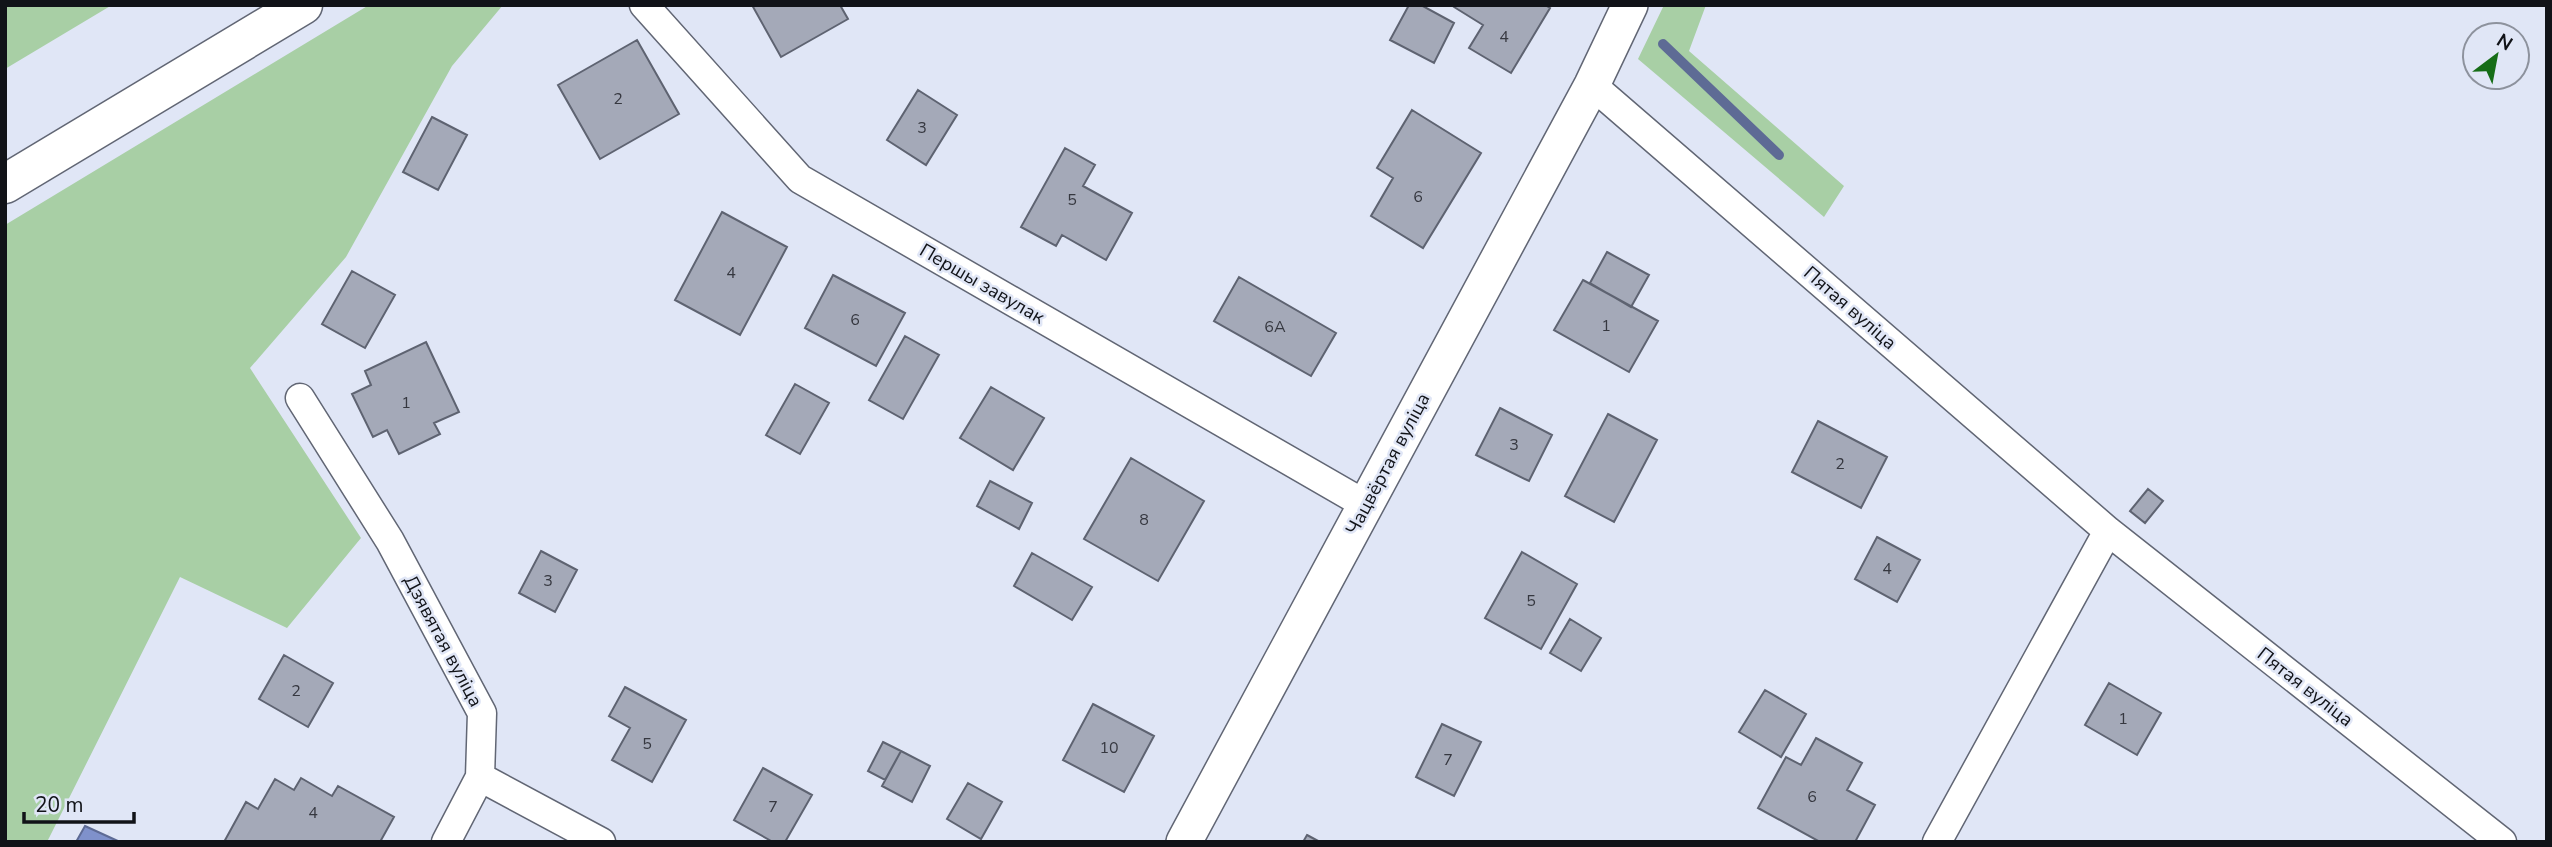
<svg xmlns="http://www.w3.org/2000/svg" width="2552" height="847" font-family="'Nunito Sans',sans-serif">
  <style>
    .green { fill: #a8cfa5 }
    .water { fill: #7f91cb; stroke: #5e6b95; stroke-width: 2 }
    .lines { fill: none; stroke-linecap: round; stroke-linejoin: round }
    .stream { stroke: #5e6b95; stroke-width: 10 }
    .building { fill: #a4a9b8; stroke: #5e6371; stroke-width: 2 }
    .minor-casing { stroke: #616674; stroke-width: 31 }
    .tertiary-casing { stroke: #616674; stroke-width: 38 }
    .secondary-casing { stroke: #616674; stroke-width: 41 }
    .minor { stroke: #fff; stroke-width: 28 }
    .tertiary { stroke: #fff; stroke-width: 35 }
    .secondary { stroke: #fff; stroke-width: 38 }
    .labels { text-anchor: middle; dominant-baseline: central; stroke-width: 5; stroke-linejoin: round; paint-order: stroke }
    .number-label { font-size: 16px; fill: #363840 }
    .street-label { font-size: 19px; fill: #111318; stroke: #e0e6f6 }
  </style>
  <rect width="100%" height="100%" fill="#e0e6f6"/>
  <path class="green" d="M 5,5 L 112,5 L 5,69 Z
    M 369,5 L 503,5 L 452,66 L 346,257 L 250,368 L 361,538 L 287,628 L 180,577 L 47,842 L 5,842 L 5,225 Z
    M 1664,5 L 1706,5 L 1689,51 L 1844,186 L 1824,217 L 1638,59 Z"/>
  <path class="water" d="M 85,826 L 120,842 L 76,842 Z"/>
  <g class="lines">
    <path class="stream" d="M 1663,44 L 1779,155"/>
  </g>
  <path class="building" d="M 752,5 L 840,5 L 848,19 L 781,57 Z
    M 1409,5 L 1421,5 L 1454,23 L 1434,63 L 1390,40 Z
    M 1455,5 L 1545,5 L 1550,8 L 1511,73 L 1469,48 L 1483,25 L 1454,7 Z
    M 637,40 L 679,114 L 600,159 L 558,85 Z
    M 918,90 L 957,115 L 926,165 L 887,140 Z
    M 1412,110 L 1481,153 L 1423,248 L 1371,216 L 1393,178 L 1377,168 Z
    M 432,117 L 467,135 L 438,190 L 403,172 Z
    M 1065,148 L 1095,165 L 1083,186 L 1132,213 L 1106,260 L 1062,235 L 1056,246 L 1021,227 Z
    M 722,212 L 787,247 L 740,335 L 675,300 Z
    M 1607,252 L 1649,275 L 1631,307 L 1590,283 Z
    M 352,271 L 395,295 L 365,348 L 322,324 Z
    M 833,275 L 905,313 L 876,366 L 805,328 Z
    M 1239,277 L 1336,333 L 1311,376 L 1214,321 Z
    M 1583,280 L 1658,321 L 1629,372 L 1554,330 Z
    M 905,336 L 939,355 L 903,419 L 869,400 Z
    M 426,342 L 459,412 L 434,423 L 440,434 L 399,454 L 387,430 L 373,437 L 352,394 L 371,385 L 365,371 Z
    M 795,384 L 829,403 L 800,454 L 766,435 Z
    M 991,387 L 1044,418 L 1013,470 L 960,438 Z
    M 1500,408 L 1552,435 L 1529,481 L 1476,455 Z
    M 1608,414 L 1657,440 L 1614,522 L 1565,496 Z
    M 1818,421 L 1887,457 L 1861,508 L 1792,472 Z
    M 1131,458 L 1204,501 L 1158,581 L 1084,539 Z
    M 990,481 L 1032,503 L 1019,529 L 977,506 Z
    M 2148,489 L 2163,501 L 2145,523 L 2130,511 Z
    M 1877,537 L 1920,560 L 1897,602 L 1855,579 Z
    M 541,551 L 577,570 L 555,612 L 519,593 Z
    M 1522,552 L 1577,584 L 1541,649 L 1485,618 Z
    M 1032,553 L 1092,587 L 1072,620 L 1014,586 Z
    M 1570,619 L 1601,638 L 1581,671 L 1550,653 Z
    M 284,655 L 333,683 L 308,727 L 259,699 Z
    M 2109,683 L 2161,713 L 2137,755 L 2085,725 Z
    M 625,687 L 686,720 L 652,782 L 612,760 L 630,728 L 609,716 Z
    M 1765,690 L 1806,714 L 1781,757 L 1739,732 Z
    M 1093,704 L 1154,736 L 1124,792 L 1063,760 Z
    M 1442,724 L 1481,742 L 1454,796 L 1416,777 Z
    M 1816,738 L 1862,763 L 1847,790 L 1875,805 L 1855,842 L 1820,842 L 1758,808 L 1786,757 L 1801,765 Z
    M 883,742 L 901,751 L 885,780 L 868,771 Z
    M 901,751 L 930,766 L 912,802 L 882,786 Z
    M 763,768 L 812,795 L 785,842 L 773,842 L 734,820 Z
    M 301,778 L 332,796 L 338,786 L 394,817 L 380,842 L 224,842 L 246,802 L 258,809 L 275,779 L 294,790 Z
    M 968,783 L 1002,802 L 981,839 L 947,819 Z
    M 1307,835 L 1320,842 L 1303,842 Z"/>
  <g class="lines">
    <g class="minor-casing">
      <path id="minor" d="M 644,5 L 800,179 L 1366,505
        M 1592,85 L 2108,531 L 2502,842
        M 300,398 L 390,541 L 482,713 L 480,777 L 601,842
        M 446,842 L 480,777
        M 1937,842 L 2108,531"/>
    </g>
    <g class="tertiary-casing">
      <path id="tertiary" d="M 1184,842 L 1592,85 L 1630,5"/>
    </g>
    <g class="secondary-casing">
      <path id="secondary" d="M 5,184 L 303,5"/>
    </g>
    <use href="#minor" class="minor"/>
    <use href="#tertiary" class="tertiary"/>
    <use href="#secondary" class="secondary"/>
  </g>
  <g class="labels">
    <g class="number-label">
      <text x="1504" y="37">4</text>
      <text x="618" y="99">2</text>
      <text x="922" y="128">3</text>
      <text x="1418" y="197">6</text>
      <text x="1072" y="200">5</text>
      <text x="731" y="273">4</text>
      <text x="855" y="320">6</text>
      <text x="1606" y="326">1</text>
      <text x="1275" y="327">6А</text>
      <text x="406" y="403">1</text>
      <text x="1514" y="445">3</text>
      <text x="1840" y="464">2</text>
      <text x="1144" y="520">8</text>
      <text x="1887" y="569">4</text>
      <text x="548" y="581">3</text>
      <text x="1531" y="601">5</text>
      <text x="296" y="691">2</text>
      <text x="2123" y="719">1</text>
      <text x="647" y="744">5</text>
      <text x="1109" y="748">10</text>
      <text x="1448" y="760">7</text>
      <text x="1812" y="797">6</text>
      <text x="773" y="807">7</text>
      <text x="313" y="813">4</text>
    </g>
    <g class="street-label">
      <text transform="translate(982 284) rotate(30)">Першы завулак</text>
      <text transform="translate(1850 308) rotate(41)">Пятая вуліца</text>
      <text transform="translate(1388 464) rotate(-62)">Чацвёртая вуліца</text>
      <text transform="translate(443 641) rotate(62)">Дзявятая вуліца</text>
      <text transform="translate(2305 687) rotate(38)">Пятая вуліца</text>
    </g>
  </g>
  <rect width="2552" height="847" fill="none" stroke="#111318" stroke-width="14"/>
  <g transform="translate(2496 56) rotate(32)"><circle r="33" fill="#e0e6f6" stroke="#8d929d" stroke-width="2"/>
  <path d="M0-5L12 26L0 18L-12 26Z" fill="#166d17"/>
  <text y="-10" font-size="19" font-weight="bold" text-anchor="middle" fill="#111318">N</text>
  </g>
  <path d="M24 812v10h110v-10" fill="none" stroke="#111318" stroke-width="3.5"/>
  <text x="35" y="812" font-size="21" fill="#111318" stroke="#e0e6f6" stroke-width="5" paint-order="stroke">20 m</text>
</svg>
